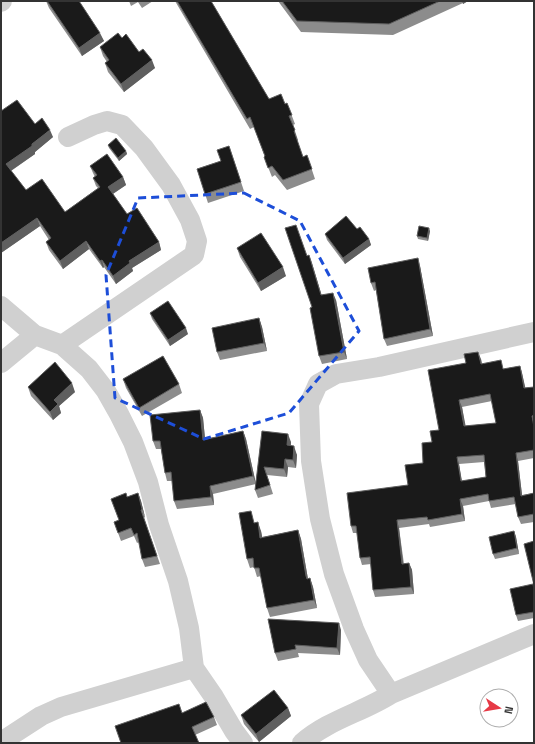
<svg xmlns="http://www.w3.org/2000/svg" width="535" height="744" font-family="'Space Grotesk',sans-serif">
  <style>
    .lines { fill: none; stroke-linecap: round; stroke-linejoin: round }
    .minor { stroke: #d0d0d0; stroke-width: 20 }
    .wall { fill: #8c8c8c; fill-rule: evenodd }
    .shaded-wall { fill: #5f5f5f }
    .building { fill: #1a1a1a; stroke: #5f5f5f; fill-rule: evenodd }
    .marked { fill: none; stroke: #1d4ed8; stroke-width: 3; stroke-dasharray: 8 5; stroke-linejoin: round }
  </style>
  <rect width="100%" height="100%" fill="#fff"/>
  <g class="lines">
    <path class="minor" d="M 1,2 L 2,1
      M 1,306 L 35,335 L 62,345 L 89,369 L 106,391 L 119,414 L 133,442 L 148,482 L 159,525 L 178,581 L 189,628 L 194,668 L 214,697 L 234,731 L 243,743
      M 62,345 L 194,255 L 197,241 L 190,220 L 171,185 L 144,148 L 122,125 L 107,121 L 94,125 L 68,137
      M 1,363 L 35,335
      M 391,694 L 368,660 L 354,629 L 334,574 L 320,519 L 311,461 L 309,404 L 318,384 L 336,374 L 379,367 L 534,332
      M 1,742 L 41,716 L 61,707 L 194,668
      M 302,743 C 328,720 363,712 391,694 L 534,634"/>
  </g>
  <path class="wall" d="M 46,1 L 79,1 L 104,41 L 82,56 L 49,8 Z
    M 129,1 L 153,1 L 142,8 L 138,2 L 131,6 Z
    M 175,1 L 211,1 L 269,99 L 285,104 L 287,103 L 295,124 L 293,125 L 298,140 L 297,140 L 303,157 L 307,155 L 315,179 L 287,190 L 275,175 L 272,177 L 264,157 L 265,157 L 254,127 L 250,129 Z
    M 278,1 L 468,1 L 463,4 L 463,3 L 393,35 L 301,32 Z
    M 122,38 L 139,52 L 155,68 L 124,92 L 108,72 L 105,63 L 107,62 L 103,56 L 100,47 Z
    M 1,111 L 35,124 L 53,137 L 35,152 L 35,154 L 11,171 L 26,190 L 65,212 L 98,188 L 96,186 L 93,178 L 95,177 L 93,173 L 90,166 L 123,177 L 126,185 L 113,194 L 127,214 L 159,242 L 161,250 L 132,268 L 133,271 L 116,284 L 104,267 L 103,268 L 89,249 L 63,269 L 49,250 L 46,242 L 49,240 L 40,226 L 1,253 Z
    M 108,145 L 126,151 L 127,154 L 119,161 L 109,148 Z
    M 229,146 L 244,191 L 208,203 L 197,169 L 221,161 Z
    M 357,229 L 369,239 L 371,245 L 345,264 L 327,240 L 325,234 Z
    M 430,231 L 428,241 L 418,239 L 417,236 Z
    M 237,248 L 286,276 L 261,291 L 240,257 Z
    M 309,255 L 321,295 L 336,300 L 347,359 L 322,364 L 319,356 L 312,307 L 307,256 Z
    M 420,266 L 433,336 L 387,346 L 384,339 L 376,290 L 374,291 L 371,283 Z
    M 150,313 L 188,334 L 170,346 L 152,319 Z
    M 259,318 L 262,327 L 267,351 L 220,360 L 217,352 Z
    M 481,359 L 482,364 L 504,369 L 520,366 L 522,373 L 525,388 L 534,387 L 534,458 L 518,461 L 522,495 L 534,493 L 534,522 L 521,524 L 518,517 L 516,504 L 491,508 L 489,501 L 463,506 L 465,521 L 430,527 L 429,524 L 399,528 L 404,564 L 409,563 L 412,570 L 414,594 L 375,597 L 373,590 L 371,564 L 362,565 L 360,558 L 357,533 L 353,533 L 351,526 L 408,485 L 423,463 L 432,442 L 439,430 L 466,363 ZM 492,401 L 496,423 L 465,426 L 462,407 ZM 484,462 L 486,477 L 462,481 L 459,464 Z
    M 123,379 L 179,384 L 182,393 L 142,416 L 126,388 Z
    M 28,387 L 75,392 L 59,406 L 61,413 L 53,420 L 31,396 Z
    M 200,410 L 203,418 L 205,439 L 243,431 L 246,439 L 256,484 L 213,494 L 214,505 L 177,509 L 174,501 L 172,481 L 167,481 L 165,473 L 161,449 L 156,449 L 153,441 Z
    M 262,431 L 291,442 L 291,446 L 297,455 L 296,468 L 288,467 L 287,477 L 267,475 L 273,494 L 258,498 L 255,490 Z
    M 138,493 L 141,501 L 145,517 L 144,518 L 160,564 L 145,567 L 142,559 L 139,542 L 137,543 L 134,536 L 121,541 L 114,522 L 119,520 L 127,497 Z
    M 251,511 L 254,523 L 261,531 L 262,537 L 298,530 L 301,539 L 308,579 L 310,578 L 313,587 L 317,608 L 270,617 L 267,608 L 261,576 L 257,577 L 254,567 L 250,568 L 247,559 Z
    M 514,531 L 516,537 L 519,554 L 495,559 L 493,554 Z
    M 534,588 L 534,618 L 518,621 L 516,615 Z
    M 268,619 L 341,630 L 340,655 L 298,653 L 299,657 L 278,661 L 275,653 Z
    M 288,708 L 291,716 L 259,742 L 244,724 L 241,715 Z
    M 182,713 L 214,717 L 217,725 L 195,735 Z"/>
  <path class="shaded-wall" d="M 462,1 L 468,1 L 463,4 Z
    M 100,33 L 104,41 L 82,56 L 79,48 Z
    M 152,60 L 155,68 L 124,92 L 121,84 Z
    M 50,130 L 53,137 L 35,152 L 35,154 L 9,172 L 6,164 Z
    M 126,151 L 127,154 L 119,161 L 118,158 Z
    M 123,177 L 126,185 L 111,195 L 108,187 Z
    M 37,218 L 40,226 L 1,253 L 1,243 Z
    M 429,228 L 430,231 L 428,241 L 427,238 Z
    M 369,239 L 371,245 L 345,264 L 343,258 Z
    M 86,241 L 89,249 L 63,269 L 60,261 Z
    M 159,242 L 161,250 L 132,268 L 133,271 L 116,284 L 113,276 L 129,261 Z
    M 309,255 L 312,263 L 324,303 L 321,295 Z
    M 418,258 L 420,266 L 433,336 L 430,329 Z
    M 102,260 L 104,267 L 103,268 L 100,261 Z
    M 283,267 L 286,276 L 261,291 L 258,283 Z
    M 333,293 L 336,300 L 347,359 L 344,352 Z
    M 259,318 L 262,327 L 267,351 L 264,343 Z
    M 186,328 L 188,334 L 170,346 L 168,340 Z
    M 478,352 L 481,359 L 483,372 Z
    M 520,366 L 522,373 L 527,395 L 524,388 Z
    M 72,383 L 75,392 L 59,406 L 61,413 L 53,420 L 50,412 L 54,400 Z
    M 459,400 L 462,407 L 467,433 L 464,426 Z
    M 200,410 L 203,418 L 206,448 L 203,440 Z
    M 243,431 L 246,439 L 256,484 L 253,476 Z
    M 288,434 L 291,442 L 290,454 L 287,445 Z
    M 294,446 L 297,455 L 296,468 L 293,460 Z
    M 516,453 L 518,461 L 523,503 L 521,496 Z
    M 457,457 L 459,464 L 463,489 L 461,481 Z
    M 285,459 L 288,467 L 287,477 L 284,469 Z
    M 210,486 L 213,494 L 214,505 L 211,497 Z
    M 138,493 L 141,501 L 145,517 L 142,509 Z
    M 460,499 L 463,506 L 465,521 L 462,514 Z
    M 397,520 L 399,528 L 404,571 L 402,564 Z
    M 258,522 L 261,531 L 264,546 L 260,538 Z
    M 298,530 L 301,539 L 309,585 L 306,576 Z
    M 514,531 L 516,537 L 519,554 L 517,548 Z
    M 409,563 L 412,570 L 414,594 L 411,587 Z
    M 310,578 L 313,587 L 317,608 L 314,600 Z
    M 339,623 L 341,630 L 340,655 L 337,648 Z
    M 288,708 L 291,716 L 259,742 L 256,734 Z"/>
  <path class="building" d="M 47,1 L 79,1 L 100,33 L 79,48 Z
    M 177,1 L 211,1 L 269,99 L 281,94 L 285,104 L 287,103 L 292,115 L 289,116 L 295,130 L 294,131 L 303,157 L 307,155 L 312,169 L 283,180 L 272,166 L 268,168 L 264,157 L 265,156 L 250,117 L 247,119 Z
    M 282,1 L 440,1 L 389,24 L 297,21 Z
    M 118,33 L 122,38 L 126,34 L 139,52 L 143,49 L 152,60 L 121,84 L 105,63 L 109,60 L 100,47 Z
    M 17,100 L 35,124 L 42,118 L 50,130 L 32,144 L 32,146 L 6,164 L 26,190 L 42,179 L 65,212 L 100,187 L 93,178 L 97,175 L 90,166 L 107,154 L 123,177 L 108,187 L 127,214 L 137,208 L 159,242 L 129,261 L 130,263 L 113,276 L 102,260 L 100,261 L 86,241 L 60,261 L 46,242 L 51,238 L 37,218 L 1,243 L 1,111 Z
    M 116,138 L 126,151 L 118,158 L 108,145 Z
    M 229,146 L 241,182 L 205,194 L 197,169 L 221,161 L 217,150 Z
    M 346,216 L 357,229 L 360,227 L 369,239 L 343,258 L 325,234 Z
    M 296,225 L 307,256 L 309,255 L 321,295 L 333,293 L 344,352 L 319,356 L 310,308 L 312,307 L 285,228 Z
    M 419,226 L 429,228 L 427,238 L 417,236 Z
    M 261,233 L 283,267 L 258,283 L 237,248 Z
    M 418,258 L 430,329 L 384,339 L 375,282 L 371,283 L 368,268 Z
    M 168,301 L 186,328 L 168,340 L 150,313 Z
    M 259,318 L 264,343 L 217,352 L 212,328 Z
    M 478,352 L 481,364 L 501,360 L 503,369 L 520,366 L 524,388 L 534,387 L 534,415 L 532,416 L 534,427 L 534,450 L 516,453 L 521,496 L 534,493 L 534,514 L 518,517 L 514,497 L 489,501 L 488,494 L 460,499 L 462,514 L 428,520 L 427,517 L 397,520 L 402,564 L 409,563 L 411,587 L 373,590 L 370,557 L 360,558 L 356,526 L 351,526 L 347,493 L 408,485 L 405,465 L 423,463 L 422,443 L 432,442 L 430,431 L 439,430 L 428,370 L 466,363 L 464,354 ZM 490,394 L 496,423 L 464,426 L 459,400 ZM 484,455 L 486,477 L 461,481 L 457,457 Z
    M 163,356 L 179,384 L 139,408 L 123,379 Z
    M 55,362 L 72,383 L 54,400 L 58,404 L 50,412 L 28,387 Z
    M 200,410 L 203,440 L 243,431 L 253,476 L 210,486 L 211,497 L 174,501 L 171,472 L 165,473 L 160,441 L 153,441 L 150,415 Z
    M 262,431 L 288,434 L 287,445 L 294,446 L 293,460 L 285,459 L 284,469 L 264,467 L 270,485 L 255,490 Z
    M 126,493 L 127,497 L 138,493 L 142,509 L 141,510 L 157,556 L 142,559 L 137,533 L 134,535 L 131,528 L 118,533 L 114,522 L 119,520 L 111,499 Z
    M 251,511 L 254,523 L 258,522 L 260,538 L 298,530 L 306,576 L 307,579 L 310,578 L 314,600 L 267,608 L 259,568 L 254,568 L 253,558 L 247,559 L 239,513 Z
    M 514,531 L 517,548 L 493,554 L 489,537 Z
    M 534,541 L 534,585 L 524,544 Z
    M 533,584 L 534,590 L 534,612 L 516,615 L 510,589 Z
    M 268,619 L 339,623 L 337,648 L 295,645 L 296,649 L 275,653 Z
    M 274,690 L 288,708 L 256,734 L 241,715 Z
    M 206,702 L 214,717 L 192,727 L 199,743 L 121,743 L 115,726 L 179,704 L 182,713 Z"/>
  <path class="marked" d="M 244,193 L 300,221 L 359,331 L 289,413 L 204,439 L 115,398 L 106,275 L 138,198 Z"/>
  <rect width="535" height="744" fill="none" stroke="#333333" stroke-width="4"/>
  <g transform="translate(499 708) rotate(102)"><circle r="19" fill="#ffffff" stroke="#adadad"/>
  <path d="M0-3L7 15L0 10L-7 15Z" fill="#e63946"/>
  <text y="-6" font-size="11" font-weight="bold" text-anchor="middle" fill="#333333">N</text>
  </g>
</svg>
